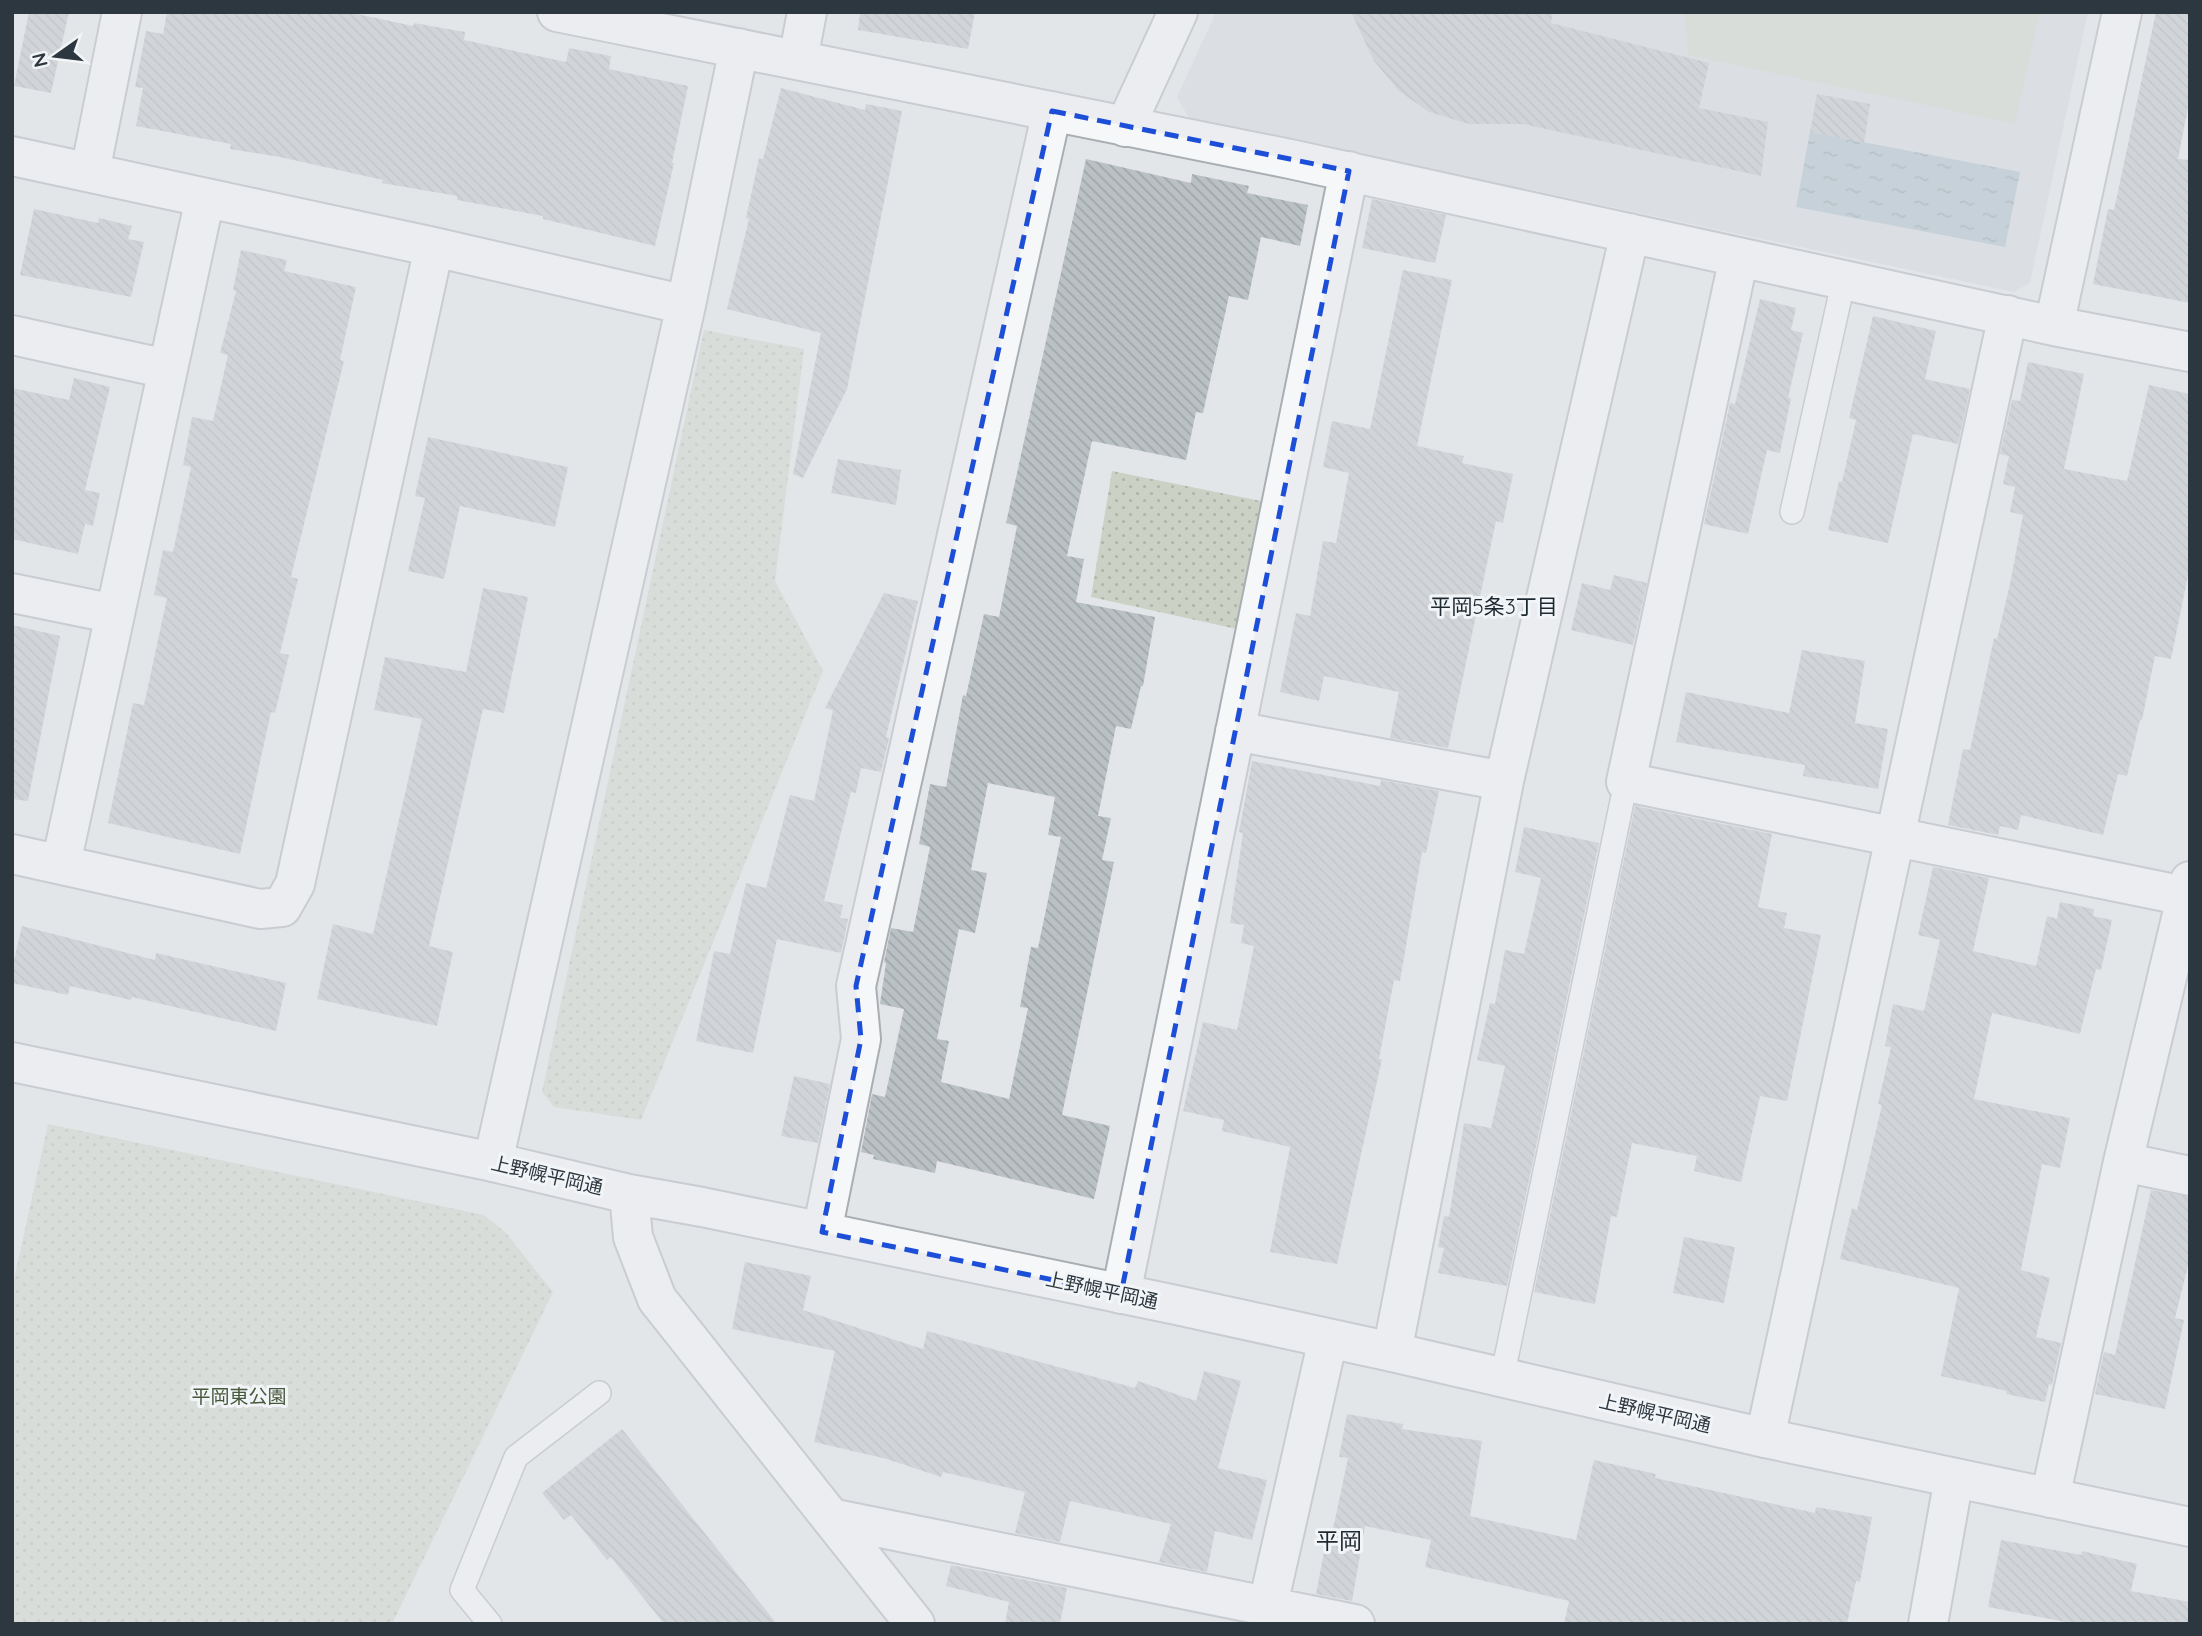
<svg xmlns="http://www.w3.org/2000/svg" width="2202" height="1636" font-family="Quicksand,'Noto Sans JP',sans-serif">
  <style>
    .built { fill: #d1d6db }
    .park { fill: url(#park-dots) }
    .garden { fill: #cbd2c5 }
    .water { fill: url(#water-ripples) }
    .building { fill: url(#building-back-hatch); fill-rule: evenodd }
    .lines { fill: none; stroke-linecap: round; stroke-linejoin: round }
    .service-casing { stroke: #a9aeb3; stroke-width: 26 }
    .minor-casing { stroke: #a9aeb3; stroke-width: 42 }
    .tertiary-casing { stroke: #a9aeb3; stroke-width: 42 }
    .service { stroke: #f5f7f8; stroke-width: 23 }
    .minor { stroke: #f5f7f8; stroke-width: 38 }
    .tertiary { stroke: #f5f7f8; stroke-width: 38 }
    .marked { fill: none; stroke: #1d4ed8; stroke-width: 5; stroke-dasharray: 14 9; stroke-linejoin: round }
    .labels { text-anchor: middle; dominant-baseline: central; stroke-width: 6; stroke-linejoin: round; paint-order: stroke }
    .street-label { font-size: 19px; fill: #2d373f; stroke: #f2f5f7 }
    .park-label { font-size: 19px; fill: #47593b; stroke: #f2f5f7 }
    .neighbourhood-label { font-size: 21px; fill: #1e2830; stroke: #f2f5f7 }
    .quarter-label { font-size: 23px; fill: #1e2830; stroke: #f2f5f7 }
  </style>
  <defs>
    <pattern id="park-dots" width="8" height="8" patternUnits="userSpaceOnUse" patternTransform="scale(1.75)"><rect width="8" height="8" fill="#cbd2c5"/><path d="M2 2h.1M6 6h.1" fill="none" stroke="#afb5aa" stroke-width="1.8" stroke-linecap="round"/></pattern>
    <pattern id="water-ripples" width="26" height="14" patternUnits="userSpaceOnUse" patternTransform="scale(1.75)"><rect width="26" height="14" fill="#a2b9c5"/><path d="M2 4q2-2 4 0t4 0M15 11q2-2 4 0t4 0" fill="none" stroke="#8497a1"/></pattern>
    <pattern id="building-back-hatch" width="6" height="6" patternUnits="userSpaceOnUse" patternTransform="scale(1.75)"><rect width="6" height="6" fill="#bac1c5"/><path d="M-1 5l2 2M0 0l6 6M5-1l2 2" fill="none" stroke="#a0a6aa"/></pattern>
  </defs>
  <rect width="100%" height="100%" fill="#e3e6e9"/>
  <path class="built" d="M 1216,12 L 2088,12 L 2030,283 L 2014,292 L 1189,118 L 1177,97 Z"/>
  <path class="park" d="M 704,330 L 804,349 L 775,581 L 823,671 L 641,1120 L 554,1107 L 542,1092 Z
    M 1112,471 L 1281,505 L 1255,633 L 1091,597 Z
    M 48,1124 L 484,1215 L 506,1233 L 553,1292 L 392,1624 L 12,1624 L 12,1289 Z"/>
  <path class="garden" d="M 1684,12 L 2040,12 L 2015,124 L 1688,55 Z"/>
  <path class="water" d="M 1810,132 L 2020,172 L 2005,247 L 1796,207 Z"/>
  <path class="building" d="M 29,12 L 69,12 L 51,93 L 14,86 Z
    M 167,12 L 348,12 L 413,26 L 414,23 L 465,32 L 464,40 L 566,62 L 569,48 L 611,56 L 609,69 L 688,86 L 672,163 L 674,163 L 655,246 L 543,219 L 543,216 L 457,200 L 457,196 L 382,183 L 383,180 L 280,157 L 230,149 L 231,144 L 136,126 L 143,88 L 135,87 L 146,31 L 163,34 Z
    M 860,12 L 975,12 L 968,49 L 858,30 Z
    M 1351,12 L 1553,12 L 1551,23 L 1709,63 L 1699,108 L 1768,122 L 1761,176 L 1523,124 L 1469,124 L 1429,112 L 1399,91 L 1374,61 Z
    M 2156,12 L 2190,12 L 2190,97 L 2178,159 L 2190,160 L 2190,303 L 2093,284 L 2108,209 L 2114,210 Z
    M 781,88 L 865,110 L 866,104 L 902,111 L 847,389 L 803,478 L 793,474 L 821,333 L 727,309 L 749,219 L 746,218 L 759,158 L 763,159 Z
    M 1817,94 L 1870,104 L 1864,143 L 1810,132 Z
    M 1086,159 L 1191,183 L 1192,174 L 1249,186 L 1247,193 L 1308,205 L 1300,246 L 1261,237 L 1248,300 L 1229,296 L 1203,413 L 1196,412 L 1186,460 L 1092,441 L 1067,556 L 1084,559 L 1076,602 L 1155,617 L 1143,686 L 1141,686 L 1131,729 L 1116,726 L 1098,816 L 1111,818 L 1102,860 L 1114,862 L 1062,1115 L 1110,1126 L 1094,1199 L 937,1161 L 935,1173 L 873,1159 L 874,1155 L 861,1152 L 872,1094 L 885,1097 L 904,1009 L 880,1004 L 886,963 L 884,962 L 891,928 L 913,932 L 930,847 L 919,844 L 930,784 L 946,787 L 963,695 L 966,696 L 984,614 L 999,617 L 1017,526 L 1006,523 ZM 988,783 L 1055,797 L 1048,835 L 1061,837 L 1038,948 L 1031,947 L 1020,1007 L 1028,1008 L 1009,1099 L 941,1082 L 949,1041 L 937,1039 L 959,929 L 975,933 L 987,873 L 971,870 Z
    M 1372,199 L 1446,215 L 1435,263 L 1362,248 Z
    M 34,209 L 98,223 L 99,218 L 132,226 L 128,239 L 144,242 L 131,297 L 20,275 Z
    M 241,250 L 287,260 L 284,271 L 356,287 L 340,360 L 344,361 L 291,577 L 298,579 L 280,653 L 289,655 L 275,713 L 271,712 L 240,854 L 108,823 L 133,703 L 144,705 L 167,598 L 154,595 L 163,550 L 173,552 L 191,467 L 183,465 L 192,417 L 213,421 L 228,355 L 220,353 L 236,291 L 233,290 Z
    M 1403,270 L 1452,280 L 1417,446 L 1464,456 L 1462,463 L 1513,474 L 1503,523 L 1496,521 L 1448,748 L 1390,738 L 1399,692 L 1324,676 L 1319,701 L 1280,692 L 1296,613 L 1310,616 L 1323,541 L 1336,543 L 1349,473 L 1323,467 L 1332,421 L 1370,429 Z
    M 1760,299 L 1796,308 L 1791,330 L 1803,333 L 1788,398 L 1791,398 L 1780,453 L 1767,450 L 1748,534 L 1704,524 L 1730,403 L 1735,404 Z
    M 1873,316 L 1936,331 L 1925,379 L 1970,389 L 1958,444 L 1913,434 L 1888,543 L 1828,530 L 1839,481 L 1842,482 L 1856,420 L 1849,418 Z
    M 2028,362 L 2084,374 L 2064,469 L 2127,481 L 2149,385 L 2190,394 L 2190,566 L 2171,659 L 2155,656 L 2142,720 L 2140,720 L 2127,776 L 2118,774 L 2103,835 L 2021,815 L 2018,830 L 2000,826 L 1998,835 L 1948,825 L 1963,749 L 1970,750 L 1994,638 L 1997,639 L 2010,584 L 2023,515 L 2010,512 L 2015,487 L 2003,484 L 2009,456 L 2000,454 L 2012,400 L 2020,401 Z
    M 74,378 L 110,387 L 85,490 L 100,493 L 93,526 L 85,524 L 78,554 L 12,539 L 12,388 L 69,400 Z
    M 428,437 L 568,467 L 555,527 L 460,506 L 444,579 L 408,571 L 425,498 L 415,496 Z
    M 838,459 L 901,470 L 896,505 L 831,493 Z
    M 1614,575 L 1647,583 L 1633,645 L 1571,630 L 1582,583 L 1610,590 Z
    M 483,588 L 528,597 L 504,713 L 483,709 L 429,946 L 453,952 L 437,1026 L 317,999 L 333,924 L 373,934 L 422,719 L 374,710 L 385,657 L 466,672 Z
    M 884,593 L 918,601 L 886,737 L 889,738 L 881,772 L 861,768 L 856,793 L 851,792 L 824,901 L 843,905 L 840,918 L 848,919 L 841,953 L 777,939 L 753,1053 L 696,1041 L 714,951 L 730,954 L 746,883 L 766,888 L 790,795 L 814,801 L 833,710 L 825,708 Z
    M 12,625 L 60,636 L 28,801 L 12,799 Z
    M 1802,650 L 1865,661 L 1855,723 L 1888,729 L 1878,789 L 1803,776 L 1805,765 L 1676,742 L 1686,692 L 1789,713 Z
    M 1252,761 L 1380,786 L 1381,780 L 1439,791 L 1426,853 L 1422,852 L 1400,981 L 1394,980 L 1379,1059 L 1382,1059 L 1337,1264 L 1270,1252 L 1290,1147 L 1222,1131 L 1224,1120 L 1183,1111 L 1203,1022 L 1237,1030 L 1254,946 L 1241,943 L 1244,925 L 1230,923 L 1243,833 L 1239,832 Z
    M 1635,806 L 1772,834 L 1758,907 L 1787,913 L 1784,928 L 1821,935 L 1787,1101 L 1760,1096 L 1741,1182 L 1694,1171 L 1697,1156 L 1632,1143 L 1617,1217 L 1611,1216 L 1595,1304 L 1534,1292 Z
    M 1524,827 L 1599,843 L 1507,1286 L 1438,1273 L 1444,1248 L 1438,1247 L 1444,1216 L 1449,1217 L 1464,1123 L 1491,1128 L 1505,1066 L 1477,1060 L 1490,1003 L 1495,1004 L 1505,950 L 1524,954 L 1541,878 L 1515,872 Z
    M 1933,867 L 1989,878 L 1973,951 L 2036,966 L 2047,916 L 2057,919 L 2060,902 L 2094,909 L 2093,916 L 2112,920 L 2101,970 L 2096,969 L 2080,1034 L 1992,1013 L 1974,1099 L 2070,1118 L 2060,1168 L 2042,1164 L 2021,1270 L 2050,1278 L 2036,1337 L 2061,1343 L 2052,1385 L 2049,1384 L 2045,1402 L 2006,1394 L 2007,1391 L 1941,1376 L 1959,1288 L 1840,1259 L 1852,1208 L 1857,1210 L 1882,1105 L 1878,1104 L 1891,1047 L 1885,1046 L 1893,1004 L 1924,1011 L 1940,940 L 1918,935 Z
    M 22,926 L 155,960 L 156,953 L 286,983 L 276,1031 L 132,997 L 131,1000 L 70,986 L 68,995 L 12,983 L 12,969 Z
    M 794,1076 L 830,1084 L 818,1143 L 781,1136 Z
    M 2151,1190 L 2190,1197 L 2190,1258 L 2175,1318 L 2184,1320 L 2165,1409 L 2095,1394 L 2104,1352 L 2115,1355 Z
    M 1684,1237 L 1735,1247 L 1724,1303 L 1673,1293 Z
    M 745,1262 L 811,1276 L 803,1310 L 923,1349 L 927,1331 L 1135,1388 L 1138,1381 L 1196,1401 L 1204,1371 L 1241,1381 L 1218,1468 L 1267,1480 L 1252,1540 L 1215,1531 L 1207,1572 L 1159,1562 L 1171,1524 L 1070,1501 L 1060,1542 L 1015,1533 L 1025,1492 L 943,1472 L 941,1477 L 887,1459 L 814,1442 L 835,1351 L 732,1329 Z
    M 1347,1414 L 1403,1424 L 1402,1429 L 1482,1441 L 1470,1516 L 1576,1540 L 1594,1460 L 1656,1474 L 1655,1478 L 1815,1513 L 1816,1507 L 1872,1517 L 1860,1582 L 1856,1581 L 1847,1624 L 1564,1624 L 1569,1601 L 1425,1567 L 1431,1540 L 1365,1526 L 1352,1601 L 1316,1594 L 1324,1552 L 1328,1553 L 1348,1458 L 1339,1457 Z
    M 622,1429 L 777,1624 L 664,1624 L 611,1557 L 607,1560 L 571,1515 L 564,1520 L 542,1493 Z
    M 2001,1540 L 2081,1555 L 2082,1551 L 2137,1564 L 2131,1591 L 2190,1602 L 2190,1624 L 2076,1624 L 1988,1607 Z
    M 951,1565 L 1067,1588 L 1060,1624 L 1005,1624 L 1009,1602 L 946,1586 Z"/>
  <g class="lines">
    <g class="service-casing">
      <path id="service" d="M 1792,512 L 1844,279
        M 1502,1378 L 1626,782
        M 490,1624 L 462,1590 L 516,1457 L 599,1393"/>
    </g>
    <g class="minor-casing">
      <path id="minor" d="M 557,12 L 1290,159 L 2054,326 L 2190,352
        M 798,60 L 807,12
        M 1125,127 L 1178,12
        M 12,156 L 434,247 L 686,305
        M 90,172 L 122,12
        M 1739,257 L 1626,782 L 2190,897
        M 2054,326 L 2122,12
        M 12,335 L 167,369
        M 12,593 L 115,614
        M 1235,731 L 1504,781
        M 12,854 L 260,909 L 282,907 L 295,884 L 434,247
        M 61,864 L 205,198
        M 493,1162 L 686,305 L 739,48
        M 2123,1162 L 2190,1176
        M 822,1232 L 861,1039 L 856,986 L 1052,111
        M 1121,1294 L 1349,171
        M 1392,1352 L 1504,781 L 1630,233
        M 1765,1438 L 2008,315
        M 2050,1498 L 2123,1162 L 2190,881
        M 831,1518 L 1355,1624
        M 1268,1605 L 1328,1339
        M 1928,1624 L 1954,1478"/>
    </g>
    <g class="tertiary-casing">
      <path id="tertiary" d="M 12,1062 L 493,1162 L 629,1194 L 702,1207 L 1176,1305 L 1392,1352 L 1765,1438 L 2190,1527
        M 629,1194 L 633,1237 L 657,1299 L 915,1624"/>
    </g>
    <use href="#service" class="service"/>
    <use href="#minor" class="minor"/>
    <use href="#tertiary" class="tertiary"/>
  </g>
  <path d="M0 0H2202V1636H0ZM 1052,111 L 1349,171 L 1121,1294 L 822,1232 L 861,1039 L 856,986 Z" fill="#e3e6e9" fill-opacity=".55" fill-rule="evenodd"/>
  <path class="marked" d="M 1052,111 L 1349,171 L 1121,1294 L 822,1232 L 861,1039 L 856,986 Z"/>
  <g class="labels">
    <g class="street-label">
      <text transform="translate(547 1175) rotate(13)">上野幌平岡通</text>
      <text transform="translate(1102 1290) rotate(12)">上野幌平岡通</text>
      <text transform="translate(1655 1413) rotate(13)">上野幌平岡通</text>
    </g>
    <g class="park-label">
      <text x="239" y="1396">平岡東公園</text>
    </g>
    <g class="neighbourhood-label">
      <text x="1494" y="606">平岡5条3丁目</text>
    </g>
    <g class="quarter-label">
      <text x="1339" y="1540">平岡</text>
    </g>
  </g>
  <rect width="2202" height="1636" fill="none" stroke="#2d373f" stroke-width="28"/>
  <g transform="translate(56 56) rotate(256)" stroke="#f2f5f7" stroke-width="5" paint-order="stroke">
  <path d="M0-5L12 26L0 18L-12 26Z" fill="#2d373f"/>
  <text y="-10" font-size="19" font-weight="bold" text-anchor="middle" fill="#2d373f">N</text>
  </g>
</svg>
